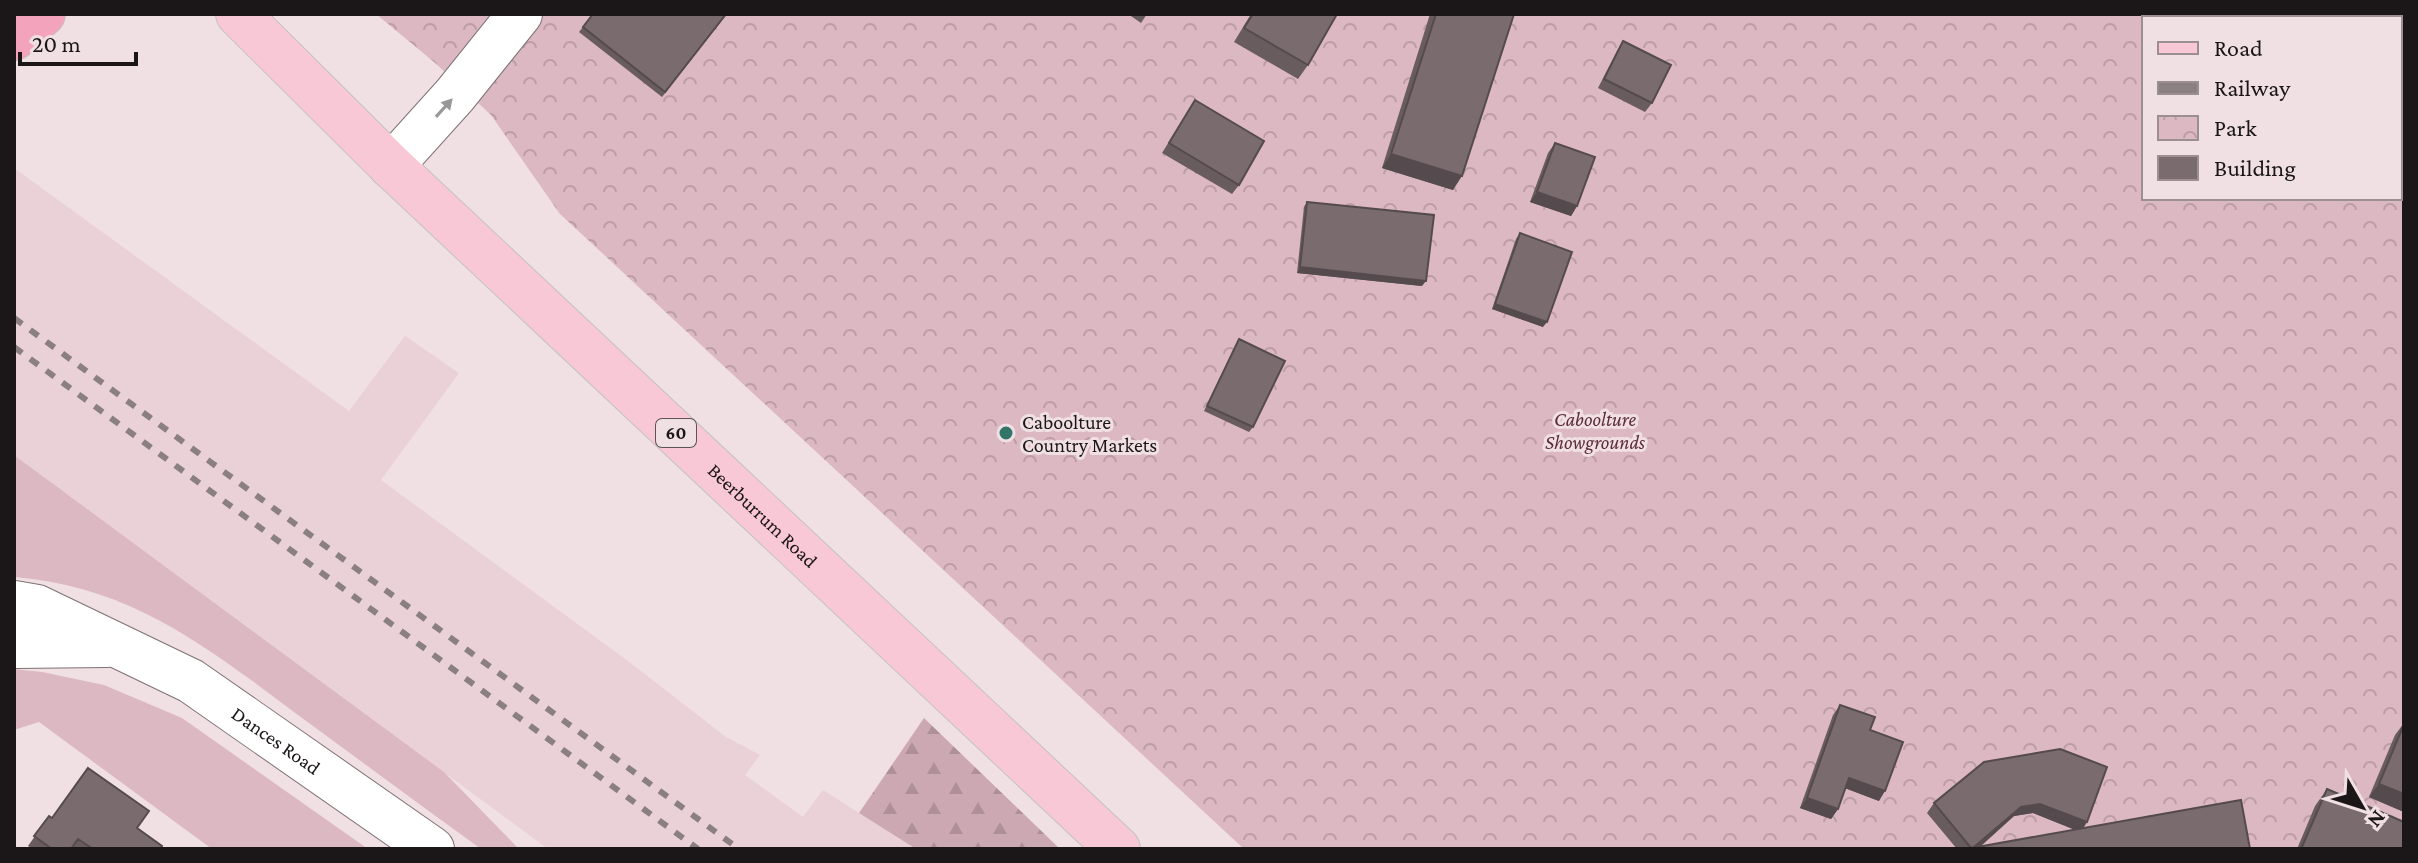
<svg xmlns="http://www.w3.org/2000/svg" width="2418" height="863" font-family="'Crimson Pro',serif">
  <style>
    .built { fill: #ead1d8 }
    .grass { fill: #dcb8c3 }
    .forest { fill: url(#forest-firs) }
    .park { fill: url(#park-crowns); fill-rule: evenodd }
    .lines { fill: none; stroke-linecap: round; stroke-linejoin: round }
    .minor-casing { stroke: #7f7175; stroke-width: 46 }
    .major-casing { stroke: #c4c2c3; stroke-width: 46 }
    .highway-casing { stroke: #c4c2c3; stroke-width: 46 }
    .minor { stroke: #fff; stroke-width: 44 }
    .major { stroke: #f8c8d7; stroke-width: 44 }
    .highway { stroke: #f3a3bc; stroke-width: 44 }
    .rail { stroke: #8a7f82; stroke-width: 6; stroke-dasharray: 10 10; stroke-linecap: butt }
    .wall { fill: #695c5f; fill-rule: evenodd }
    .shaded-wall { fill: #554b4e }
    .building { fill: #7a6b6f; stroke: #554b4e; stroke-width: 2 }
    .oneway { fill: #989697 }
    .poi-dot { fill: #317568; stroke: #f0e0e4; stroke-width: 3 }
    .labels { text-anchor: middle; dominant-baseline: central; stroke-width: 6; stroke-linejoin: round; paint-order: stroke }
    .shield { fill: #f0e0e4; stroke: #5b5354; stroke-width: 2 }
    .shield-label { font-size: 18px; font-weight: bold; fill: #1b1617 }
    .park-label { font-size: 20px; font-style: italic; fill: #5d2c3d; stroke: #f0e0e4 }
    .poi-label { font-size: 20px; fill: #1b1617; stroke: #f0e0e4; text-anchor: start }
    .street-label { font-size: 20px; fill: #1b1617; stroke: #f0e0e4 }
  </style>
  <defs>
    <pattern id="forest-firs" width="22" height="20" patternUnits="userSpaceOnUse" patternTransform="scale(2)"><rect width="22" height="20" fill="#cca8b2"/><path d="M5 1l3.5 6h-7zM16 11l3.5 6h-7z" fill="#af9098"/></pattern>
    <pattern id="park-crowns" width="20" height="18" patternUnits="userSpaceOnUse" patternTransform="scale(2)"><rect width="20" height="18" fill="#dcb8c3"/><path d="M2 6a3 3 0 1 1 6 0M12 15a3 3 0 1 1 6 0" fill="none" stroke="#bc9da7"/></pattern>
  </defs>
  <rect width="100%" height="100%" fill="#f0e0e4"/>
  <path class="built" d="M 14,168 L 349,411 L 405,336 L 459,373 L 381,480 L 628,661 L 726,737 L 760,755 L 745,775 L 803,817 L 823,790 L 916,849 L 548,849 L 14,455 Z"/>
  <path class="grass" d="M 14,455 L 444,772 L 519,849 L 481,849 C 423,807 366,765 309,723 C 214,653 137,587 14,577 Z
    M 14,669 L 42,672 L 104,685 L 182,718 L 368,849 L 212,849 L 39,722 L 14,730 Z"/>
  <path class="forest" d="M 924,718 L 1060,849 L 916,849 L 859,813 Z"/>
  <path class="park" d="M 376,14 L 2404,14 L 2404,849 L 1244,849 L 560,214 L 491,115 L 434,62 ZM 2144,18 L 2400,18 L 2400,198 L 2144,198 Z"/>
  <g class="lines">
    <g class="minor-casing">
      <g id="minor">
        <path d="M 391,166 L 455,95 L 520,14"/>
        <path id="s1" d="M 14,603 L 37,607 L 191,681 L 432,849"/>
        <path d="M 14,646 L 107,645"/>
      </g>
    </g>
    <g class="major-casing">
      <g id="major">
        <path id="s2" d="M 238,14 L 391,166 L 1118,849"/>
      </g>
    </g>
    <g class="highway-casing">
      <path id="highway" d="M 14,38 L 43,14"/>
    </g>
    <use href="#minor" class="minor"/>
    <use href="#major" class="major"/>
    <use href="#highway" class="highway"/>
    <path class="rail" d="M 14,318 L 739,849
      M 14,347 L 698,849"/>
  </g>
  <path class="wall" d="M 593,14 L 727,14 L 662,97 L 579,32 Z
    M 1128,14 L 1147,14 L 1141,23 Z
    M 1251,14 L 1337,14 L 1308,65 L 1298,79 L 1234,42 Z
    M 1430,14 L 1514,14 L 1453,190 L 1382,168 Z
    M 1623,41 L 1652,103 L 1645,112 L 1598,88 L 1617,51 Z
    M 1195,100 L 1239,185 L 1232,194 L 1162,153 Z
    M 1555,143 L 1577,206 L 1571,216 L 1530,202 L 1548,153 Z
    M 1307,202 L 1422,286 L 1297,273 L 1304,207 Z
    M 1520,233 L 1543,327 L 1492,309 L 1516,239 Z
    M 1239,339 L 1253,427 L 1249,432 L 1204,411 Z
    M 1840,705 L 1870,730 L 1879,801 L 1845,788 L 1838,809 L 1831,819 L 1800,808 L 1833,715 Z
    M 2404,723 L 2404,812 L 2369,797 L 2395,735 Z
    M 1984,762 L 2083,828 L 2250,849 L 1957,849 L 1927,813 L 1934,803 ZM 2033,813 L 2075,830 L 1980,847 L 2014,816 Z
    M 2327,789 L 2404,849 L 2297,849 L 2315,806 Z
    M 49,816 L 52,818 L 137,828 L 160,849 L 32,849 L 28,846 Z"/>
  <path class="shaded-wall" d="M 1391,154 L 1462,176 L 1453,190 L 1382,168 Z
    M 1537,192 L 1577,206 L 1571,216 L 1530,202 Z
    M 1300,267 L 1426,281 L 1422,286 L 1297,273 Z
    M 1495,304 L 1547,322 L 1543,327 L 1492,309 Z
    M 1849,778 L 1885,791 L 1879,801 L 1842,787 Z
    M 2379,784 L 2404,794 L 2404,812 L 2369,797 Z
    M 1807,798 L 1838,809 L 1831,819 L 1800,808 Z
    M 2040,804 L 2087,822 L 2081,832 L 2033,813 L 2014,816 L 1977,849 L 1973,849 L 2021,807 Z"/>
  <path class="building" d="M 593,14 L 726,14 L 665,92 L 583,27 Z
    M 1253,14 L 1337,14 L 1308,65 L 1244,28 Z
    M 1436,14 L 1514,14 L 1462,176 L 1391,154 Z
    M 1623,41 L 1671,65 L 1652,103 L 1604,79 Z
    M 1195,100 L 1264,141 L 1239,185 L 1169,143 Z
    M 1555,143 L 1595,157 L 1577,206 L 1537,192 Z
    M 1307,202 L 1434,215 L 1426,281 L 1300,267 Z
    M 1520,233 L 1572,252 L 1547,322 L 1495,304 Z
    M 1239,339 L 1285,361 L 1253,427 L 1207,406 Z
    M 1840,705 L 1875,717 L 1870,730 L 1903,742 L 1885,791 L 1849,778 L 1838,809 L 1807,798 Z
    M 2404,724 L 2404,794 L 2379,784 Z
    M 2060,749 L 2107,767 L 2087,822 L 2040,804 L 2021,807 L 1974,847 L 1971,848 L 1934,803 L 1984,762 Z
    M 88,768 L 149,811 L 137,828 L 162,846 L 160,849 L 93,849 L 78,839 L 71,849 L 52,849 L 34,836 L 49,816 L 52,818 Z
    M 2327,789 L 2404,822 L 2404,849 L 2301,849 Z
    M 2241,800 L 2250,849 L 1966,849 Z"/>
  <defs><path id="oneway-solid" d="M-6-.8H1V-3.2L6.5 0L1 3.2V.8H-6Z" transform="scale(2)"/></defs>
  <use class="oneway" href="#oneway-solid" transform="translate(444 108) rotate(-48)"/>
  <circle class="poi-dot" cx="1006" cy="433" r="8"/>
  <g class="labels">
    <rect class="shield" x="656" y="419" width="40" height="28" rx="6"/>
    <g class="shield-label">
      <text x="676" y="433">60</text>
    </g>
    <g class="park-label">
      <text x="1595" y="419">Caboolture<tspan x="1595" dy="23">Showgrounds</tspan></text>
    </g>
    <g class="poi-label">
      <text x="1022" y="422">Caboolture<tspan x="1022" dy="23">Country Markets</tspan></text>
    </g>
    <g class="street-label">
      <text stroke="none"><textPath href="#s2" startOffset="726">Beerburrum Road</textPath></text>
      <text stroke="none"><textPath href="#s1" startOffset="298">Dances Road</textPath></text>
    </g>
  </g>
  <rect width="2418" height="863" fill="none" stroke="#1b1617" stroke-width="32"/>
  <rect x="2142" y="16" width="260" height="184" fill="#f0e0e4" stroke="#9b8f92" stroke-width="2"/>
  <rect x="2158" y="42" width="40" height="12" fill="#f8c8d7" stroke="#9b8f92" stroke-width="2"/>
  <text x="2214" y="56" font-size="24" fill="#1b1617">Road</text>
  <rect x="2158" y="82" width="40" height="12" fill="#8a7f82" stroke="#9b8f92" stroke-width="2"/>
  <text x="2214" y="96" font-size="24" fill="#1b1617">Railway</text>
  <rect x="2158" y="116" width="40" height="24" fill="url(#park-crowns)" stroke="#9b8f92" stroke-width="2"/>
  <text x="2214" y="136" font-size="24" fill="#1b1617">Park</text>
  <rect x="2158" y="156" width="40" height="24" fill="#7a6b6f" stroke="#9b8f92" stroke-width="2"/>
  <text x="2214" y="176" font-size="24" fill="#1b1617">Building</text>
  <g transform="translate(2362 807) rotate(129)" stroke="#f0e0e4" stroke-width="6" paint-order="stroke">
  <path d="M0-6L14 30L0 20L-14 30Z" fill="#1b1617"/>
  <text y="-12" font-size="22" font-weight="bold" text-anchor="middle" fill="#1b1617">N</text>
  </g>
  <path d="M20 52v12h116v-12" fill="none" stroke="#1b1617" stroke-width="4"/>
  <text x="32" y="52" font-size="24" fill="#1b1617" stroke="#f0e0e4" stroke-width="6" paint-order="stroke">20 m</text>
</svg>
